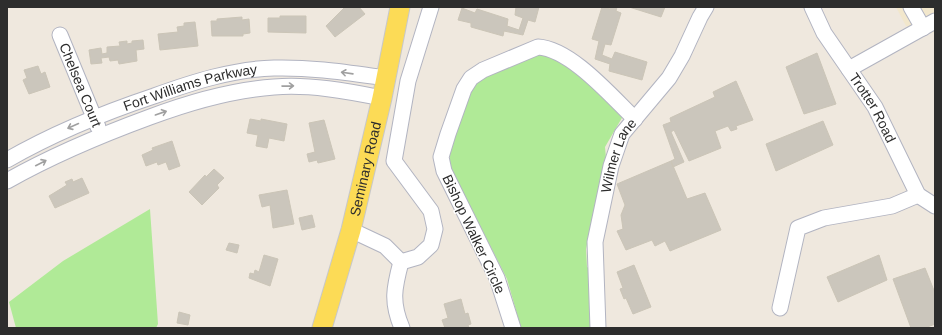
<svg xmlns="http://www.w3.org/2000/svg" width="942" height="335" font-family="Arial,sans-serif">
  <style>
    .education { fill: #f2e7cc }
    .green { fill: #b0ea97 }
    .building { fill: #cbc6bc; stroke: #cbc5b7 }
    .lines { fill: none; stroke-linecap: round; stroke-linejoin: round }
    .minor-casing { stroke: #b2b4c1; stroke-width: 17 }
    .major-casing { stroke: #c8c8c8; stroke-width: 21 }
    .minor { stroke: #fff; stroke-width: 15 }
    .major { stroke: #fcdb56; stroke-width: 19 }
    .oneway { stroke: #a0a0a0 }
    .labels { text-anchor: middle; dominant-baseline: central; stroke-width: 3; stroke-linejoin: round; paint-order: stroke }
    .street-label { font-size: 14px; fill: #2d2d2d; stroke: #fff }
  </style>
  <rect width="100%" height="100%" fill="#efe8de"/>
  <path class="education" d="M 896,7 L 935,7 L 935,33 L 906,26 Z"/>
  <path class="green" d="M 543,53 L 565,59 L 623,116 L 605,147 L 606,158 L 586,249 L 587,267 L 590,269 L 594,328 L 521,328 L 507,279 L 450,166 L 450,151 L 469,92 L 480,79 Z
    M 150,209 L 158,324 L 156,328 L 16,328 L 9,302 L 63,261 Z"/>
  <path class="building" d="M 345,7 L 359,7 L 365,14 L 335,37 L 326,26 Z
    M 516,7 L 539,7 L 535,22 L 528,20 L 523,35 L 504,31 L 503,36 L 471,27 L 471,23 L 458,20 L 462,8 L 475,13 L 477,9 L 508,19 L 507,26 L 519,30 L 523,18 L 515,15 Z
    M 602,7 L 610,9 L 610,7 L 617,7 L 616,11 L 621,13 L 611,45 L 605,44 L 602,55 L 612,59 L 615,52 L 647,62 L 642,80 L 609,71 L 610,64 L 595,59 L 599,41 L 592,39 Z
    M 629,7 L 665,7 L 661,17 Z
    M 280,16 L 306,16 L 306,33 L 268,32 L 268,18 L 280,18 Z
    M 242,17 L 242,20 L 249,19 L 250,33 L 243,34 L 243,36 L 212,36 L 211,21 L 217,21 L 217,19 Z
    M 195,22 L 198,46 L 160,50 L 158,34 L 178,32 L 177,27 L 184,26 L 184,23 Z
    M 143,40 L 144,49 L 136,50 L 137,61 L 119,64 L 118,60 L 110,61 L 109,57 L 101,58 L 102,63 L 91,64 L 89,50 L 101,48 L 102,54 L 107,53 L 107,47 L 120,46 L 119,42 L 127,41 L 127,44 L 132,43 L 132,41 Z
    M 817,53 L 836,104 L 804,114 L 786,67 Z
    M 38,66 L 41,74 L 45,72 L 50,87 L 29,94 L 23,80 L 27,78 L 24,70 Z
    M 736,81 L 753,120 L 736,126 L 737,129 L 731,131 L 728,126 L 715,131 L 721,148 L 689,161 L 674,130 L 671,132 L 684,162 L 673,167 L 671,161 L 675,159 L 663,125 L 671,122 L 670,118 L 715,97 L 713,92 Z
    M 250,119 L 261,121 L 261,119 L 287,124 L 284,141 L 269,138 L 267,148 L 256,146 L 258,135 L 247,133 Z
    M 324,120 L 335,159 L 318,163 L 317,160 L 309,162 L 307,154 L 315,152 L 309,123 Z
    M 823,121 L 833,145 L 776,171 L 766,144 Z
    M 172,141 L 180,166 L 169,170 L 166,162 L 158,165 L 157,162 L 146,166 L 142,155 L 153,150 L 152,148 Z
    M 671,161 L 687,199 L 705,193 L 721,230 L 670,251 L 665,241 L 655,246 L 652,240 L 626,250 L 617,231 L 623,229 L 621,215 L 625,205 L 617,184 Z
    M 214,169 L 224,178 L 217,185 L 219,188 L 202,205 L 189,192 L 205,175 L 206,177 Z
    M 82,178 L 89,193 L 55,208 L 49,196 L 67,185 L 65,182 L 72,179 L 73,182 Z
    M 287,190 L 294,224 L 273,228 L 270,205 L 262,207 L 259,195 Z
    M 312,215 L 315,227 L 302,230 L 299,218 Z
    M 229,243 L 239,245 L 237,253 L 226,250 Z
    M 264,255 L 278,259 L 270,286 L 249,278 L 250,273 L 254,274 L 255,270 L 259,272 Z
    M 879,255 L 887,280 L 838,302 L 827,277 Z
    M 634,265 L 651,307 L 633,314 L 626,298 L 624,299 L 620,289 L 623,288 L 617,272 Z
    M 925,268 L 935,293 L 935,324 L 925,328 L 911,328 L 893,279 Z
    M 461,299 L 465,314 L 468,313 L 471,324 L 468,325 L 469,328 L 445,328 L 442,320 L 448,318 L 444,304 Z
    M 179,312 L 190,315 L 188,325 L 177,323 Z"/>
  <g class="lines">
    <g class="minor-casing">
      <g id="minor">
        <path id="s1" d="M 812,7 L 824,33 L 875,107 L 918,195 L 935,206"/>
        <path d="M 911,7 L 923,28"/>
        <path id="s2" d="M 60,35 L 98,127"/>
        <path d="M 849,69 L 935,21"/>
        <path id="s3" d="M 7,160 C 54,133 103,113 154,96 C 193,82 233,69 274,68 C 312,67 349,73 386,78"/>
        <path d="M 7,181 C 53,155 101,135 150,117 C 190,102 231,90 274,87 C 309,84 347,91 382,98"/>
        <path d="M 351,230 L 385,246 L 401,262"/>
        <path d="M 780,308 L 798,228 L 824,218 L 892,206 L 918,195"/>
        <path d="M 402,328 C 391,302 394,288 401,262 L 418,257 L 431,245 L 435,229 L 431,211 L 394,161 L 408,81 L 431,7"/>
        <path d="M 513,328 L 497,278 L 444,171 L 441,157 L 448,134 L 464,89 L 471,78 L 483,70 L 538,47 C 571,49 611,96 635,119"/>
        <path id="s4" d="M 598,328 L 595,242 L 611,166 L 622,134 L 669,78 L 682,56 L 700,17 L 706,7"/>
      </g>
    </g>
    <g class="major-casing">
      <g id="major">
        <path id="s5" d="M 322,328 L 351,230 L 382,98 L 400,7"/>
      </g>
    </g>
    <use href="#minor" class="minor"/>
    <use href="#major" class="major"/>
  </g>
  <defs><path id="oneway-shaft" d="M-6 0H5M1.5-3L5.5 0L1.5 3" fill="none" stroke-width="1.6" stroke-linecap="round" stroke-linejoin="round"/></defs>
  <g class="oneway">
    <use href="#oneway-shaft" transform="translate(347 73) rotate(-172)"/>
    <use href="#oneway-shaft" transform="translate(288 86) rotate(-1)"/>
    <use href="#oneway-shaft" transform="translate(161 113) rotate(-19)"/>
    <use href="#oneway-shaft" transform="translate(73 126) rotate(156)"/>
    <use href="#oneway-shaft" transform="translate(41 163) rotate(-27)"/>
  </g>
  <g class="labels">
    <g class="street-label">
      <text stroke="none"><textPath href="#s2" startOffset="54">Chelsea Court</textPath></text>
      <text stroke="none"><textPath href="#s3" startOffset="198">Fort Williams Parkway</textPath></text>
      <text stroke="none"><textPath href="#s1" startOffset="118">Trotter Road</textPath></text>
      <text stroke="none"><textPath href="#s4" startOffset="176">Wilmer Lane</textPath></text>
      <text stroke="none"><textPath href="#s5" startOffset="165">Seminary Road</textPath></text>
      <text transform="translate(474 234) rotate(65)">Bishop Walker Circle</text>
    </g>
  </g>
  <rect width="942" height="335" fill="none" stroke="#2d2d2d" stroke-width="16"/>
</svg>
